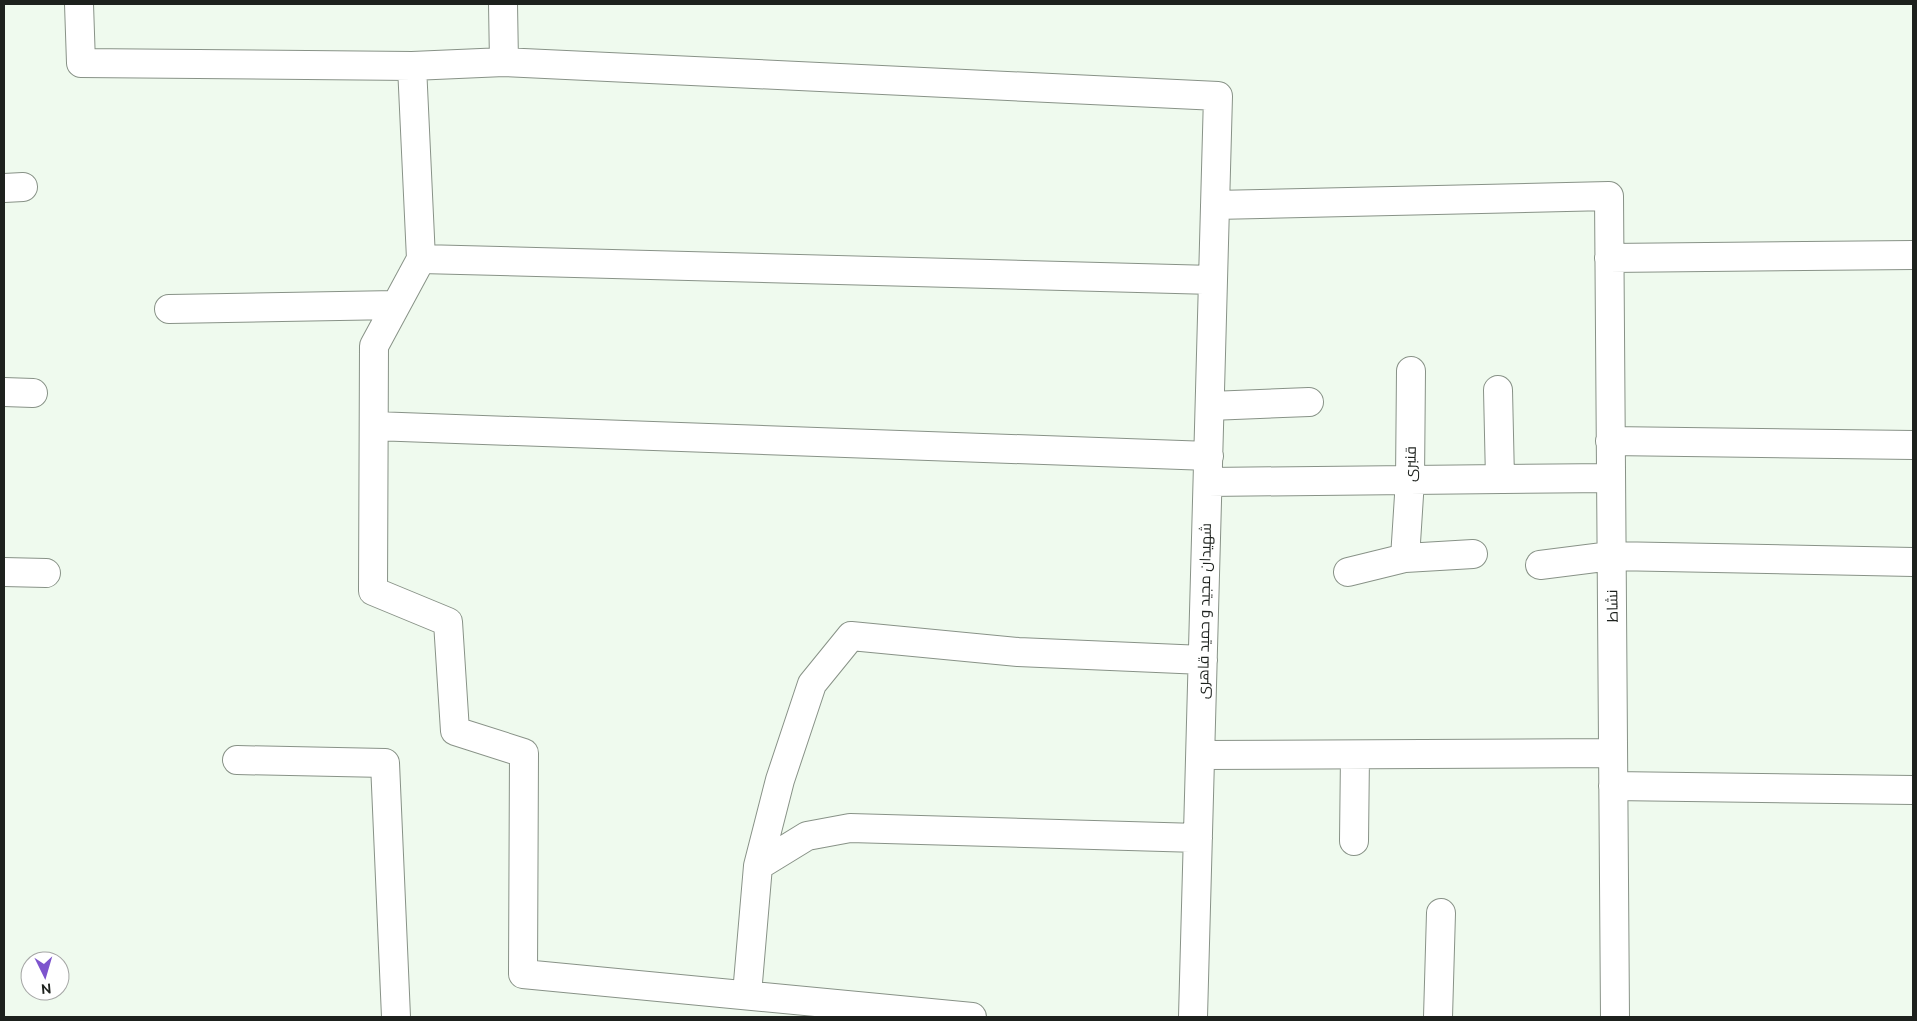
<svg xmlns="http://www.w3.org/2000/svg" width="1917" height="1021" font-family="Ubuntu,Cairo,sans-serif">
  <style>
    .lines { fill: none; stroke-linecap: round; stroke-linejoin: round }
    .minor-casing { stroke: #889287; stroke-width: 30 }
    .minor { stroke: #fff; stroke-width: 28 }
    .labels { text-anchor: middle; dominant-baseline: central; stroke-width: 4.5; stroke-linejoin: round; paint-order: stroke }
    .street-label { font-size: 15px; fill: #1d211d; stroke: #fff }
  </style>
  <rect width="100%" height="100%" fill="#effaee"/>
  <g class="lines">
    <g class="minor-casing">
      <path id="minor" d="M 79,4 L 81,63 L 412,66
        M 503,4 L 504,62
        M 4,188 L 23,187
        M 1215,205 L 1609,196 L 1615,1017
        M 1609,258 L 1913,255
        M 421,259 L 412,66 L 504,62 L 1218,96 L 1193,1017
        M 169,309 L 396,305
        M 1498,390 L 1500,479
        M 4,392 L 33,393
        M 1210,406 L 1309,402
        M 374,426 L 1209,456
        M 1610,441 L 1913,445
        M 1208,482 L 1611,478
        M 1405,558 L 1410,480 L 1411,371
        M 1540,565 L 1611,556 L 1913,562
        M 4,572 L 46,573
        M 1348,572 L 1405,558 L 1473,554
        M 1201,755 L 1613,753
        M 237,760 L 385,763 L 396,1017
        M 1613,786 L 1913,790
        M 1354,841 L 1355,755
        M 758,866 L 780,780 L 812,684 L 851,636 L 1018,652 L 1203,660
        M 747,994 L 758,866 L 807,836 L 850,828 L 1198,838
        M 972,1017 L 523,974 L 524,753 L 455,731 L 448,622 L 373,591 L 374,346 L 421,259 L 1213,280
        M 1438,1017 L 1441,913"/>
    </g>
    <use href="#minor" class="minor"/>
  </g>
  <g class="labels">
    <g class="street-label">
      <text transform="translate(1410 464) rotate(-89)">قنبری</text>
      <text transform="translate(1612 606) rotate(-91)">نشاط</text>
      <text transform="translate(1204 611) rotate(-89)">شهیدان مجید و حمید قاهری</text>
    </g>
  </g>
  <rect width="1917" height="1021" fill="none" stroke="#1d211d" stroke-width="10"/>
  <g transform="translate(45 976) rotate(175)"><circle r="24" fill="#ffffff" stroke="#a5a6a5"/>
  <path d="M0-4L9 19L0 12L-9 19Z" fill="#7d54cd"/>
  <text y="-8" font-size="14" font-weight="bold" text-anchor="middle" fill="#1d211d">N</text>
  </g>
</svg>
